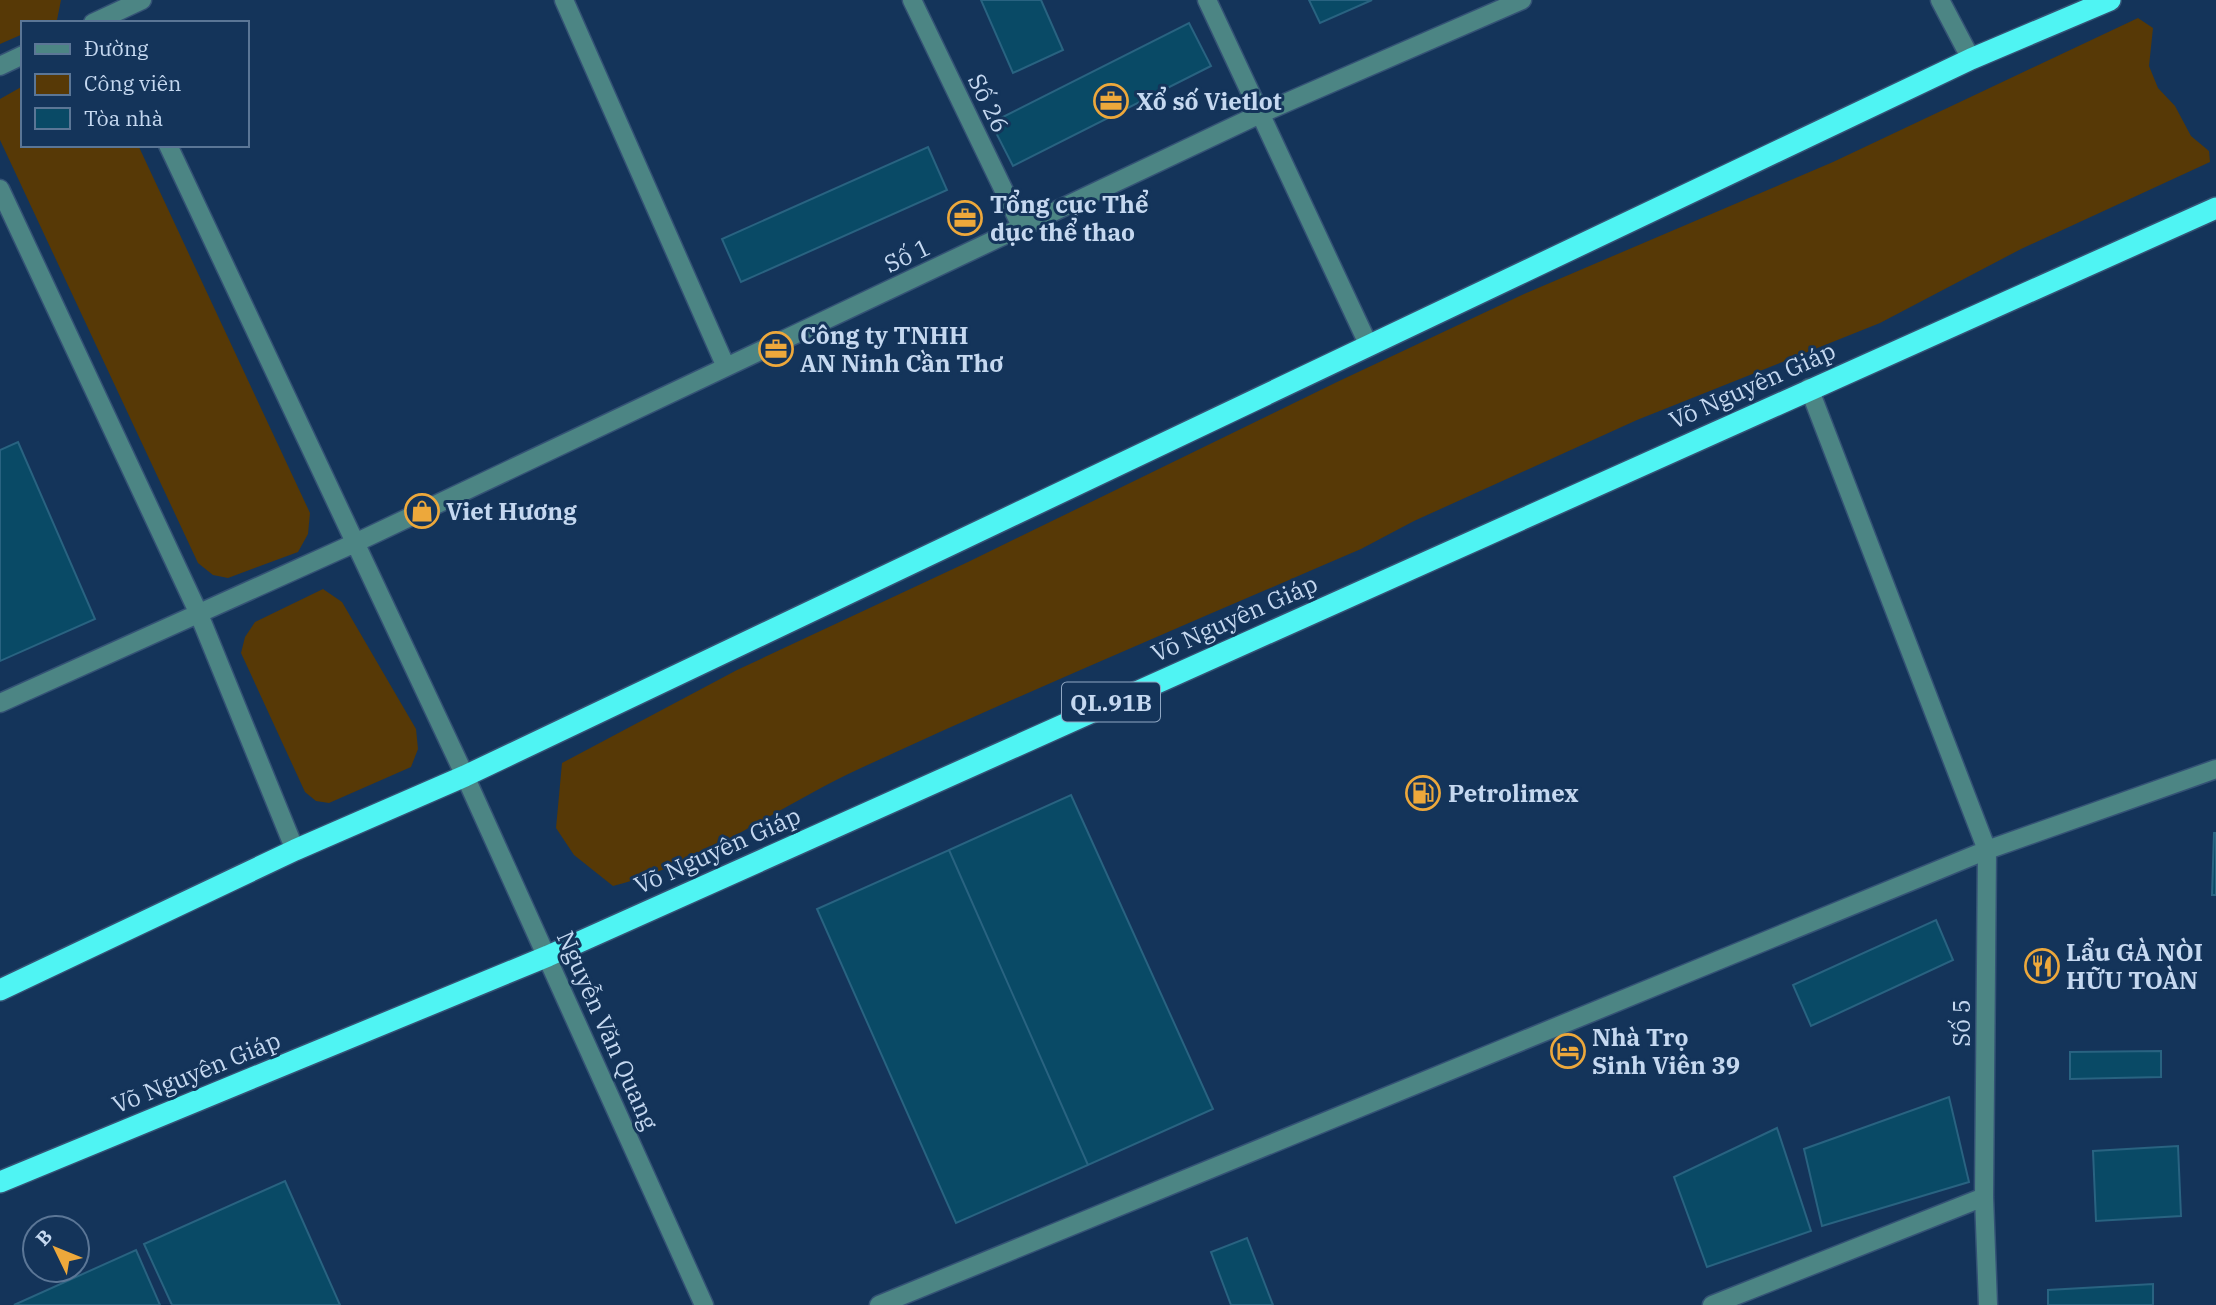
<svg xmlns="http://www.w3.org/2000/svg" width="2216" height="1305" font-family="'IBM Plex Serif',serif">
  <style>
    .green { fill: #573906 }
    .building { fill: #094a66; stroke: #296381; stroke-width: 2 }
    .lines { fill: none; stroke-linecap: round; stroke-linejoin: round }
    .minor-casing { stroke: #345275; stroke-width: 21 }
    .highway-casing { stroke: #345275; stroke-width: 24 }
    .minor { stroke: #4c8584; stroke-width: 18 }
    .highway { stroke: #4ff4f3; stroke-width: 21 }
    .labels { text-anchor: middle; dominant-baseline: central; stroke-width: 6; stroke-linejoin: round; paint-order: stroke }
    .shield { fill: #14345a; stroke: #90a7c3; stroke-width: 2 }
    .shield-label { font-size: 23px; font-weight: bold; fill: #c5d8f0 }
    .poi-label { font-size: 24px; font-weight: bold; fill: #c5d8f0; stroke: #14345a; text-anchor: start }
    .street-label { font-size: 24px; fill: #c5d8f0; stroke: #14345a }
  </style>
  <rect width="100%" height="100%" fill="#14345a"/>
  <path class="green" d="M 0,0 L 61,0 L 57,20 L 23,23 L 23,34 L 0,44 Z
    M 2138,18 L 2153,28 L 2149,66 L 2158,88 L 2175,106 L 2191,136 L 2209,151 L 2210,162 L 2021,249 L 1880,323 L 1637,420 L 1414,521 L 1361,549 C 1194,621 1026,692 861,768 C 777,807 704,863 613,886 L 574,855 L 556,828 L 562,763 L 737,670 L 968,562 L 1337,382 L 1524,294 L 1833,162 Z
    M 23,86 L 23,145 L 138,145 L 310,513 L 308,534 L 298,552 L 228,578 L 213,575 L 198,563 L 0,140 L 0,99 Z
    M 323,589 L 342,602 L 416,729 L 418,749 L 411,767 L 329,803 L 316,801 L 305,792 L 241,653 L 245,637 L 255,622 Z"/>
  <path class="building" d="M 981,0 L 1041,0 L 1063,50 L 1013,73 Z
    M 1309,0 L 1372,0 L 1320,23 Z
    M 1189,23 L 1211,66 L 1013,166 L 991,123 Z
    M 928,147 L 947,190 L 741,282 L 722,239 Z
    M 18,442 L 95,619 L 0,661 L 0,450 Z
    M 1071,795 L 1213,1109 L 1088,1165 L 949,850 Z
    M 2214,833 L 2216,833 L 2216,895 L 2212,895 Z
    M 949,850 L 1088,1165 L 956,1223 L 817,909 Z
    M 1936,920 L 1953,960 L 1811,1026 L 1793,985 Z
    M 2161,1051 L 2161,1077 L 2070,1079 L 2070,1052 Z
    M 1949,1097 L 1969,1182 L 1822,1226 L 1804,1149 Z
    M 1777,1128 L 1811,1231 L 1707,1267 L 1674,1177 Z
    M 2178,1146 L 2181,1216 L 2096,1221 L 2093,1151 Z
    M 285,1181 L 340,1305 L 172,1305 L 144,1244 Z
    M 1247,1238 L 1273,1305 L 1231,1305 L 1211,1252 Z
    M 136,1250 L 160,1305 L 14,1305 Z
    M 2153,1284 L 2153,1305 L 2048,1305 L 2048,1290 Z"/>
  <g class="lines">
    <g class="minor-casing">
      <path id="minor" d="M 564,0 L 726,367
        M 912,0 L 1022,228
        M 1207,0 L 1369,346
        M 1940,0 L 1971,59
        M 93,23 L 142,0
        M 0,66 L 23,55
        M 168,145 L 465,776 L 704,1305
        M 0,189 L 198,612 L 295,850
        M 1809,388 L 1987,850 L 1984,1197 L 1988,1305
        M 0,703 L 355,543 L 1260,114 L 1522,0
        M 879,1305 L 1987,850 L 2216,769
        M 1712,1305 L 1984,1197"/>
    </g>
    <g class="highway-casing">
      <path id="highway" d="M 0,990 L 295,850 L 465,776 L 1971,59 L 2110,0
        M 0,1182 L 548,956 L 2216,208"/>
    </g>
    <use href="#minor" class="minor"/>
    <use href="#highway" class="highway"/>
  </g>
  <defs>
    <g id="office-ring" transform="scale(1.75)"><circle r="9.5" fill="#14345a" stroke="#eda83b" stroke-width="1.5"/><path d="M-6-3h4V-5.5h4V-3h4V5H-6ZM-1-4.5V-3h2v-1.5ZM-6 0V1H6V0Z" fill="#eda83b"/></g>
    <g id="shop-ring" transform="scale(1.75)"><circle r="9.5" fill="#14345a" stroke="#eda83b" stroke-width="1.5"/><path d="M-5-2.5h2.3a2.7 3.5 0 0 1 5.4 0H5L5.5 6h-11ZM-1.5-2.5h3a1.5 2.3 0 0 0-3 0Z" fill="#eda83b"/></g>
    <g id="fuel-ring" transform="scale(1.75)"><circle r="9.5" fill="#14345a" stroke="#eda83b" stroke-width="1.5"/><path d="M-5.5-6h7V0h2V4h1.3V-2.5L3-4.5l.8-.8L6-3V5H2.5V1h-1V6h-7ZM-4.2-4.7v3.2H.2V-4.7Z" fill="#eda83b"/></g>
    <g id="restaurant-ring" transform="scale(1.75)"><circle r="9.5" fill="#14345a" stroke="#eda83b" stroke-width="1.5"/><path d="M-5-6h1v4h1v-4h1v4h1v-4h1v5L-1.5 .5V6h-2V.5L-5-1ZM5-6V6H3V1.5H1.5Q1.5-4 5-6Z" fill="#eda83b"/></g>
    <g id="hotel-ring" transform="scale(1.75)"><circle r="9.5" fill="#14345a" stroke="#eda83b" stroke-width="1.5"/><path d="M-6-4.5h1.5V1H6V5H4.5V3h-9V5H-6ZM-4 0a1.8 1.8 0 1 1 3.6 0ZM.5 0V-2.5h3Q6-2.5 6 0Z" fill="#eda83b"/></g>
  </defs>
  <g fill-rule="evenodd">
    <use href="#office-ring" x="1111" y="101"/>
    <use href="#office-ring" x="965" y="218"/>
    <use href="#office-ring" x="776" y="349"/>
    <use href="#shop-ring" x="422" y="511"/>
    <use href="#fuel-ring" x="1423" y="793"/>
    <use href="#restaurant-ring" x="2042" y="966"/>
    <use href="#hotel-ring" x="1568" y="1051"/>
  </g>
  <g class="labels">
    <rect class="shield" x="1062" y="682.5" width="98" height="39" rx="5"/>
    <g class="shield-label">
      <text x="1111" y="702">QL.91B</text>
    </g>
    <g class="poi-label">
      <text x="1136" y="101">Xổ số Vietlot</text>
      <text x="990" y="204">Tổng cục Thể<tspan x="990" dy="28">dục thể thao</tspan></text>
      <text x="800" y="335">Công ty TNHH<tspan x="800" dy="28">AN Ninh Cần Thơ</tspan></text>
      <text x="446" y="511">Viet Hương</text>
      <text x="1448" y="793">Petrolimex</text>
      <text x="2066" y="952">Lẩu GÀ NÒI<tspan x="2066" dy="28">HỮU TOÀN</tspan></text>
      <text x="1592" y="1037">Nhà Trọ<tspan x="1592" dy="28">Sinh Viên 39</tspan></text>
    </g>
    <g class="street-label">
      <text transform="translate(989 103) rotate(64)">Số 26</text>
      <text transform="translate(907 255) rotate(-25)">Số 1</text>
      <text transform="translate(1752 385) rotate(-24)">Võ Nguyên Giáp</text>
      <text transform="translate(1234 618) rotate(-24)">Võ Nguyên Giáp</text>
      <text transform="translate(717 850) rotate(-24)">Võ Nguyên Giáp</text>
      <text transform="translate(1961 1023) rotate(-90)">Số 5</text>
      <text transform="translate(608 1030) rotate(66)">Nguyễn Văn Quang</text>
      <text transform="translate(196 1072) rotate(-22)">Võ Nguyên Giáp</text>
    </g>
  </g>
  <rect x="21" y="21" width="228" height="126" fill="#14345a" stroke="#5b7696" stroke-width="2"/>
  <rect x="35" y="44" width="35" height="10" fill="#4c8584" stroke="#5b7696" stroke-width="2"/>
  <text x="84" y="56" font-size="21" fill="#c5d8f0">Đường</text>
  <rect x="35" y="74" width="35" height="21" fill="#573906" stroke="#5b7696" stroke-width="2"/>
  <text x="84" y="91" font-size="21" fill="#c5d8f0">Công viên</text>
  <rect x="35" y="108" width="35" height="21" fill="#094a66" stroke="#5b7696" stroke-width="2"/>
  <text x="84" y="126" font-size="21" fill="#c5d8f0">Tòa nhà</text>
  <g transform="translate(56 1249) rotate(313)"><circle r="33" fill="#14345a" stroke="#5b7696" stroke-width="2"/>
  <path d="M0-5L12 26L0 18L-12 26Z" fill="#eda83b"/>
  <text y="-10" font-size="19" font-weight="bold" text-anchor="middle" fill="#c5d8f0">B</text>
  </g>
</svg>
